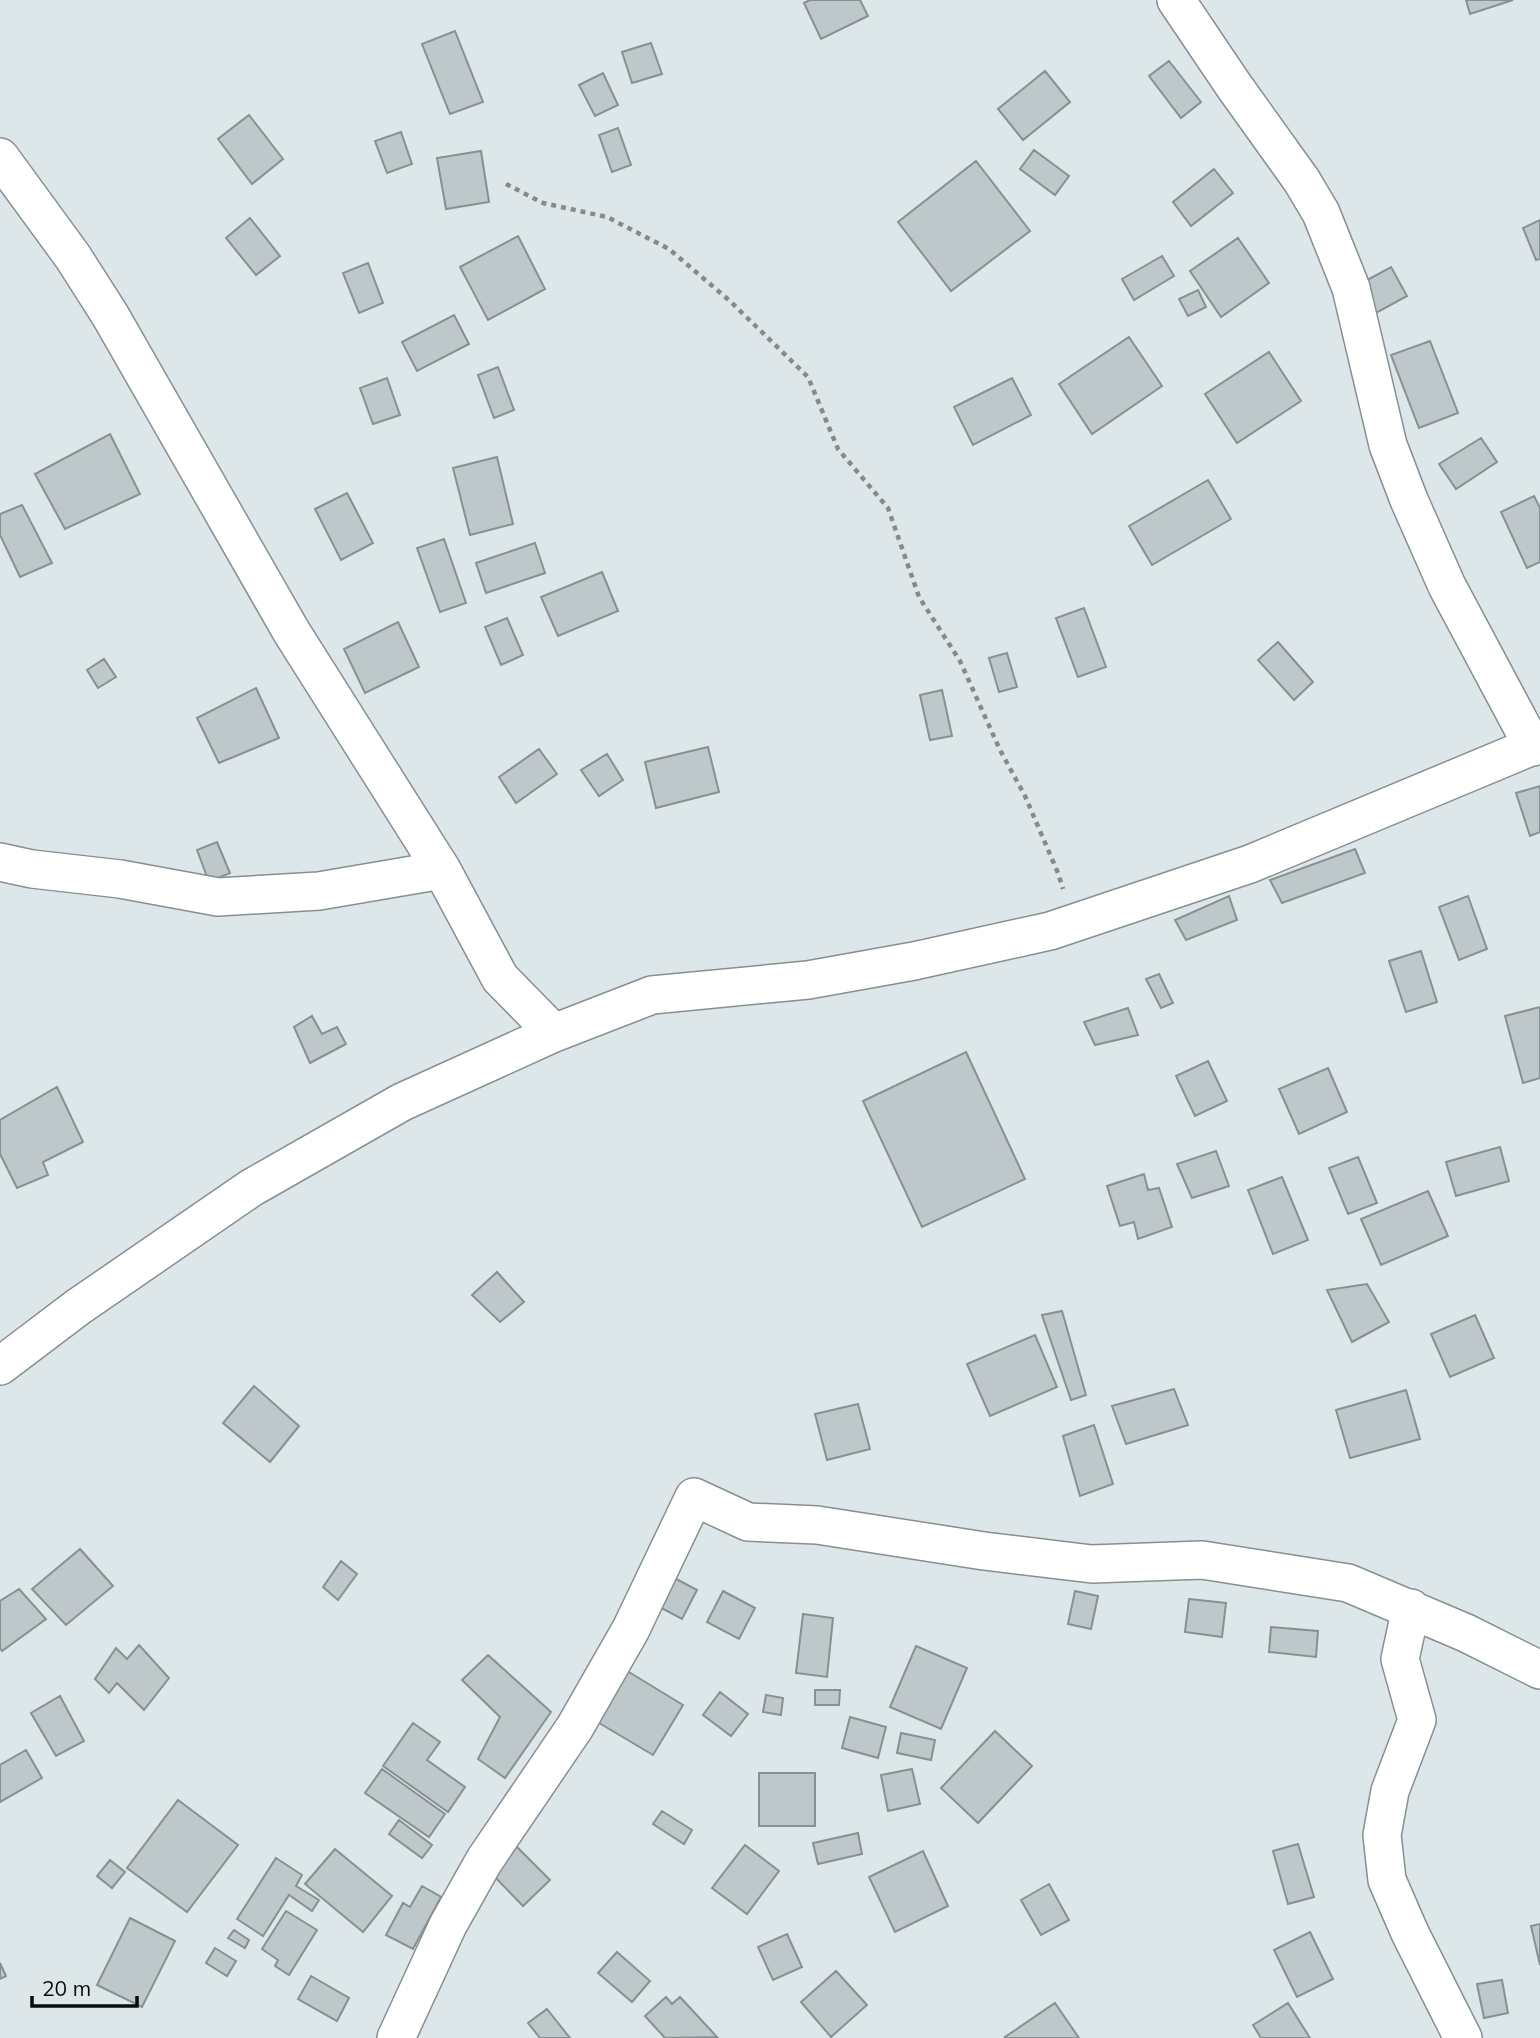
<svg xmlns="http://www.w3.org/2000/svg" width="1540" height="2038" font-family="Mulish,sans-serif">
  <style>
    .building { fill: #bec7c9; stroke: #879092; stroke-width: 2 }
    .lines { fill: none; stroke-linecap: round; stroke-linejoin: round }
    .minor-casing { stroke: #868f91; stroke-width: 40 }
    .path { stroke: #848b8d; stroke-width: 4.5; stroke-dasharray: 5 5; stroke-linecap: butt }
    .minor { stroke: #fff; stroke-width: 37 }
  </style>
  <rect width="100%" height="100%" fill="#dde7e9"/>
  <path class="building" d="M 810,0 L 860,0 L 868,16 L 821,39 L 804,3 Z
    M 1466,0 L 1513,0 L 1470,14 Z
    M 455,31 L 483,102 L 450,114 L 422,44 Z
    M 651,43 L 662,74 L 632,83 L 622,52 Z
    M 1169,61 L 1201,102 L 1181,118 L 1149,76 Z
    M 1045,71 L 1070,102 L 1023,140 L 998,109 Z
    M 603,73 L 618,105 L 595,116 L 579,85 Z
    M 249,115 L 283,159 L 252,184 L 218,139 Z
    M 618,128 L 631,165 L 612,172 L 599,135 Z
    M 401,132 L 412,164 L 387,173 L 375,141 Z
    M 1034,150 L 1069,176 L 1055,195 L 1020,169 Z
    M 481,151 L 489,202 L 446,209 L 437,158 Z
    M 976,161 L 1030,231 L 951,291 L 898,222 Z
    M 1214,169 L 1233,193 L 1191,226 L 1173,202 Z
    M 250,218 L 280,256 L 256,275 L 226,238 Z
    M 1540,220 L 1540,259 L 1536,260 L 1523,228 Z
    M 518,236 L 545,289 L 488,320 L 460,267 Z
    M 1238,238 L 1269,283 L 1221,317 L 1190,271 Z
    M 1162,256 L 1174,276 L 1134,300 L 1122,279 Z
    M 368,263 L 383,303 L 359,313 L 343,273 Z
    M 1391,267 L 1407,296 L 1376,313 L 1360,284 Z
    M 1198,290 L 1206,307 L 1188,316 L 1179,299 Z
    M 454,315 L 469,344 L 417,371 L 402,342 Z
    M 1129,337 L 1162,386 L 1092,434 L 1059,384 Z
    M 1430,341 L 1458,413 L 1419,428 L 1391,355 Z
    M 1269,352 L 1301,401 L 1237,443 L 1205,394 Z
    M 498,367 L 514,410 L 494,418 L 478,375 Z
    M 387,378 L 400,415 L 373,424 L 360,388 Z
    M 1012,378 L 1031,415 L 973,445 L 954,407 Z
    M 110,434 L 140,494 L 65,529 L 35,474 Z
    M 1481,438 L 1497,462 L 1456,489 L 1439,464 Z
    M 497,457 L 513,524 L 470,535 L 453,468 Z
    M 1208,480 L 1231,519 L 1152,565 L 1129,526 Z
    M 347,493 L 373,543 L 341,560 L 315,509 Z
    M 1534,496 L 1540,508 L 1540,562 L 1527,568 L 1501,512 Z
    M 22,505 L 52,563 L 20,577 L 0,535 L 0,514 Z
    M 444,539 L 466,603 L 440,612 L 417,548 Z
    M 535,543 L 545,573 L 486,593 L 476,563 Z
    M 602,572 L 618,611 L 558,636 L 541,597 Z
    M 1084,608 L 1106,667 L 1078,677 L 1056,618 Z
    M 507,618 L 523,655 L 501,665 L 485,627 Z
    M 398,622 L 419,667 L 365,693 L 344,649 Z
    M 1278,642 L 1313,682 L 1294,700 L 1258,660 Z
    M 1007,653 L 1017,687 L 999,692 L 989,658 Z
    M 104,659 L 116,677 L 98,688 L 87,670 Z
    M 256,688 L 279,738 L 219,763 L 197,718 Z
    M 942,690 L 952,736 L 930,740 L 920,695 Z
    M 708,747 L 719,792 L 656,808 L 645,762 Z
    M 539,749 L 557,774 L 516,803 L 499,777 Z
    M 607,754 L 623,780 L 599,796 L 581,770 Z
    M 1540,786 L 1540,832 L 1530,836 L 1516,793 Z
    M 217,842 L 230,873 L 209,882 L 197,850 Z
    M 1355,849 L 1365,873 L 1282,903 L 1270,880 Z
    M 1229,896 L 1237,920 L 1186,940 L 1175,920 Z
    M 1468,896 L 1487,949 L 1459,960 L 1439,907 Z
    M 1421,951 L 1437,1002 L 1406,1012 L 1389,961 Z
    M 1159,974 L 1173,1003 L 1161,1008 L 1146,979 Z
    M 1540,1007 L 1540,1078 L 1523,1083 L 1505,1016 Z
    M 1128,1008 L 1138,1035 L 1095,1045 L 1084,1022 Z
    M 312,1016 L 322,1034 L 337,1027 L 346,1044 L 310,1063 L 294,1027 Z
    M 966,1052 L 1025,1179 L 922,1227 L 863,1101 Z
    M 1208,1061 L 1227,1101 L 1195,1116 L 1176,1076 Z
    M 1328,1068 L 1347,1112 L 1299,1134 L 1279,1089 Z
    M 57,1087 L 83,1142 L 43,1162 L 48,1175 L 17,1188 L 0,1154 L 0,1120 Z
    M 1500,1147 L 1509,1181 L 1456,1196 L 1446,1162 Z
    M 1216,1151 L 1229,1186 L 1192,1198 L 1177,1164 Z
    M 1358,1157 L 1377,1203 L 1348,1214 L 1329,1168 Z
    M 1144,1174 L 1148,1190 L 1159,1188 L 1172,1227 L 1138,1239 L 1134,1222 L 1120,1226 L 1107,1186 Z
    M 1282,1177 L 1308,1240 L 1273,1254 L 1248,1190 Z
    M 1428,1191 L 1448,1236 L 1381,1265 L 1361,1219 Z
    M 497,1272 L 524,1302 L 500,1322 L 472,1295 Z
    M 1367,1284 L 1389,1322 L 1352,1342 L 1327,1290 Z
    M 1062,1311 L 1086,1395 L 1071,1400 L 1042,1315 Z
    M 1475,1315 L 1494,1358 L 1450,1377 L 1431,1334 Z
    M 1035,1335 L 1057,1387 L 990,1416 L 967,1364 Z
    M 254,1386 L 299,1426 L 270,1462 L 223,1423 Z
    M 1174,1389 L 1188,1425 L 1126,1444 L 1112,1406 Z
    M 1406,1390 L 1420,1439 L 1350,1458 L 1336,1410 Z
    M 858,1404 L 870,1449 L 827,1460 L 815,1414 Z
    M 1094,1425 L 1113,1484 L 1080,1496 L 1063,1436 Z
    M 80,1549 L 113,1586 L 66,1625 L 32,1589 Z
    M 341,1561 L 357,1574 L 338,1600 L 323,1587 Z
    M 665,1573 L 697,1590 L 682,1619 L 650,1602 Z
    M 19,1589 L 46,1619 L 2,1651 L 0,1648 L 0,1601 Z
    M 723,1591 L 755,1608 L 739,1639 L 707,1622 Z
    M 1075,1591 L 1098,1596 L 1091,1629 L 1068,1624 Z
    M 1189,1599 L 1226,1603 L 1222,1637 L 1185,1632 Z
    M 803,1614 L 833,1618 L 827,1677 L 796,1673 Z
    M 1271,1627 L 1318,1631 L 1316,1657 L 1269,1652 Z
    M 139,1645 L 169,1678 L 144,1710 L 117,1683 L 109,1693 L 95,1679 L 116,1648 L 127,1659 Z
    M 916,1646 L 967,1668 L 941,1729 L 890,1707 Z
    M 488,1655 L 551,1712 L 505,1778 L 478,1759 L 500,1717 L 462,1680 Z
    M 619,1666 L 683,1705 L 653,1755 L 589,1717 Z
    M 815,1690 L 840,1690 L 839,1705 L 815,1705 Z
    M 720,1692 L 748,1714 L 731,1736 L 703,1715 Z
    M 766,1695 L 783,1698 L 781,1715 L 763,1712 Z
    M 60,1696 L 84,1741 L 56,1756 L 31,1713 Z
    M 850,1717 L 886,1727 L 878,1758 L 842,1748 Z
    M 413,1723 L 440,1742 L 427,1760 L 465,1787 L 448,1812 L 383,1766 Z
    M 995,1731 L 1032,1766 L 978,1823 L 941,1788 Z
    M 901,1733 L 935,1740 L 931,1760 L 897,1753 Z
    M 26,1750 L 42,1778 L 0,1802 L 0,1765 Z
    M 382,1769 L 445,1814 L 429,1837 L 365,1793 Z
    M 912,1769 L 920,1804 L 888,1811 L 881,1775 Z
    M 759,1773 L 815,1773 L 815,1826 L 759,1826 Z
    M 178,1800 L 238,1845 L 187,1912 L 127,1868 Z
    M 662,1811 L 692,1830 L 684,1844 L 653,1824 Z
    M 399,1820 L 432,1845 L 422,1858 L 389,1834 Z
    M 858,1833 L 862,1854 L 818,1864 L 813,1843 Z
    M 1298,1844 L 1314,1897 L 1288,1904 L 1273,1851 Z
    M 745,1845 L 779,1871 L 747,1914 L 712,1888 Z
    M 516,1846 L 550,1880 L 523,1906 L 490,1872 Z
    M 335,1849 L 392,1896 L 363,1932 L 305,1884 Z
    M 923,1851 L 948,1906 L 895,1932 L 869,1877 Z
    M 276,1858 L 302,1875 L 296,1886 L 319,1900 L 312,1911 L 289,1895 L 263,1936 L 237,1919 Z
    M 110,1860 L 125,1872 L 112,1888 L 97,1876 Z
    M 1049,1884 L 1069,1920 L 1041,1935 L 1021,1900 Z
    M 422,1886 L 441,1897 L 413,1949 L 386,1935 L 403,1903 L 410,1907 Z
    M 286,1911 L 317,1930 L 289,1975 L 275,1966 L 278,1960 L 262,1949 Z
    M 130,1918 L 175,1941 L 142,2007 L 97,1985 Z
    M 1540,1924 L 1540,1965 L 1531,1926 Z
    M 234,1930 L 249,1940 L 245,1948 L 228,1938 Z
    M 1310,1932 L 1333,1979 L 1297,1997 L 1274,1950 Z
    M 787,1934 L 802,1967 L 773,1980 L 758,1947 Z
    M 215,1948 L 236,1961 L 227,1976 L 206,1963 Z
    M 617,1952 L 650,1981 L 632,2002 L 598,1973 Z
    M 0,1963 L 6,1976 L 0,1979 Z
    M 836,1971 L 867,2005 L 831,2037 L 801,2002 Z
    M 311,1976 L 349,1998 L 337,2021 L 298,1999 Z
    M 1502,1980 L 1508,2013 L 1484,2018 L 1477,1984 Z
    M 666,1997 L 672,2004 L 680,1997 L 717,2037 L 665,2038 L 645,2016 Z
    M 1055,2003 L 1079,2038 L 1006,2038 L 1005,2037 Z
    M 1288,2003 L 1310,2038 L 1261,2038 L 1253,2025 Z
    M 547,2009 L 570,2038 L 540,2038 L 528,2023 Z"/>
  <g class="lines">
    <g class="minor-casing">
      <path id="minor" d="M 1176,0 L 1234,86 L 1302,181 L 1321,213 L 1351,288 L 1388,445 L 1409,500 L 1447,586 L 1533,747
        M 0,157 L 73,257 L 110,315 L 291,631 L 442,870 L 500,978 L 554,1033
        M 0,862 L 32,869 L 120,879 L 218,897 L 319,891 L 442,870
        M 0,1366 L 78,1307 L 251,1188 L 402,1102 L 554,1033 L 652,995 L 808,980 L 914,961 L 1050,931 L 1250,864 L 1540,743
        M 1411,1608 L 1400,1659 L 1417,1720 L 1390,1791 L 1382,1835 L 1387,1880 L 1410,1933 L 1463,2038
        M 396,2038 L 448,1925 L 484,1861 L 575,1727 L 631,1629 L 694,1497 L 748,1522 L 817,1525 L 984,1551 L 1092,1564 L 1202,1560 L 1348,1583 L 1466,1633 L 1540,1670"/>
    </g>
    <path class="path" d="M 506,184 L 543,203 L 607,217 L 669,249 L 730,301 L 808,377 L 838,449 L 888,508 L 919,597 L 960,661 L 1000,750 L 1025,796 L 1058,873 L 1063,889"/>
    <use href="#minor" class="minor"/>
  </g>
  <path d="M32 1996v10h105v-10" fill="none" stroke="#090c0d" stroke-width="3.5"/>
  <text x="42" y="1996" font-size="21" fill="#090c0d" stroke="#dde7e9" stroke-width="5" paint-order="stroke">20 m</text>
</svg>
